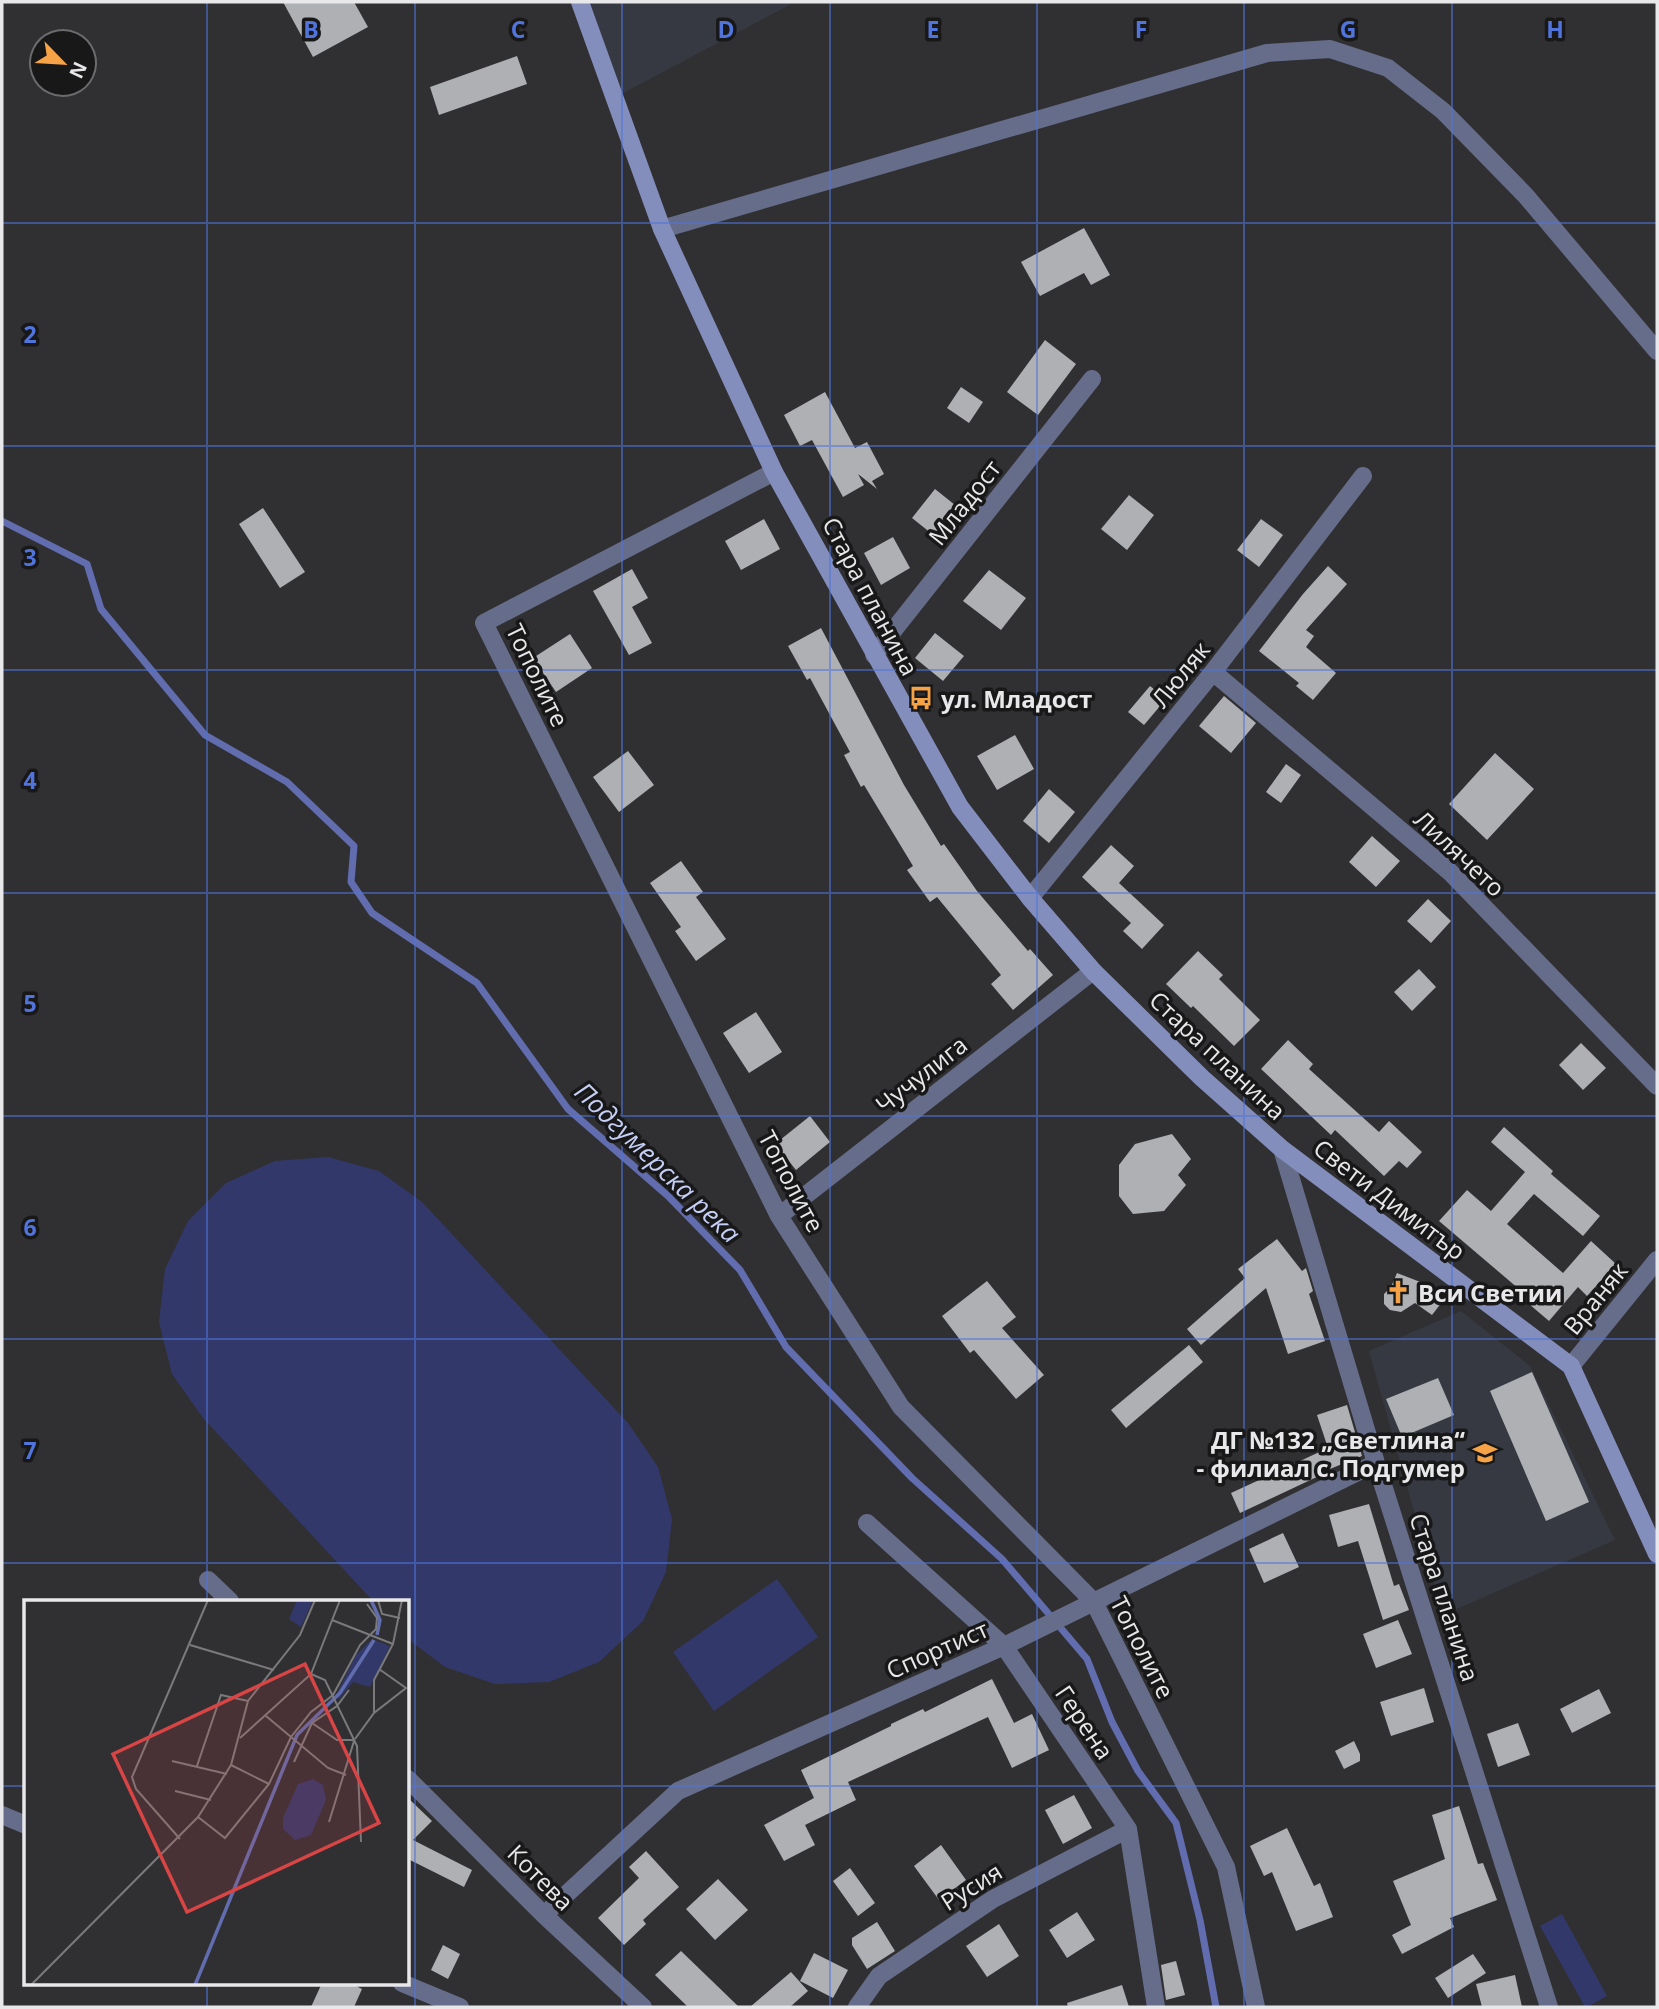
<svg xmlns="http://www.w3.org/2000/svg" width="1659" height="2009" font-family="'Open Sans',sans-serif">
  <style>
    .built { fill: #373942 }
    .green { fill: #32396a }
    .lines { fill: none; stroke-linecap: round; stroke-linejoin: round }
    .stream { stroke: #616dae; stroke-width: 7 }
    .building { fill: #afb0b3 }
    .street { stroke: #666d8a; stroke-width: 18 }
    .secondary { stroke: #848ebc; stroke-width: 18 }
    .grid { fill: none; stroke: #5074dc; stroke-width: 2; stroke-opacity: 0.55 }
    .labels { text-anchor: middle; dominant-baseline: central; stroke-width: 7; stroke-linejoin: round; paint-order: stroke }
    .street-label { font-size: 24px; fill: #e8e8ea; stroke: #181819 }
    .poi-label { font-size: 24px; font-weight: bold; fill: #e8e8ea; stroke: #181819; text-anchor: start }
    .water-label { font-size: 26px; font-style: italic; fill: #c5cef4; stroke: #181819 }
    .inset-river { fill: none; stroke: #616dae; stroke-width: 3.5 }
    .inset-road { fill: none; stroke: #7a7a7c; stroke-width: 2 }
    .view { fill: #d94545; fill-opacity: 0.15; stroke: #d94545; stroke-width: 3.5 }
    .inset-edge { fill: none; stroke: #e8e8ea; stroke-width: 3.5 }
    .grid-label { font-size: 23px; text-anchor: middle; font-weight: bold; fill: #5074dc; stroke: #181819; stroke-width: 7; stroke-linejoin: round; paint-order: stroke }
  </style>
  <rect width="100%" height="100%" fill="#303033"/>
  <path class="built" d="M 580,2 L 795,2 L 614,98 Z
    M 1461,1311 L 1530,1366 L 1615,1540 L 1443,1615 L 1369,1351 Z"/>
  <path class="green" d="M 328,1157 L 379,1171 L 422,1202 L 628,1423 L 658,1467 L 672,1519 L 666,1572 L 643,1621 L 599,1662 L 549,1682 L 495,1684 L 445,1667 L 408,1639 L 408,1601 L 373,1601 L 203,1418 L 172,1374 L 159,1322 L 165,1269 L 188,1221 L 226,1183 L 275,1161 Z
    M 777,1579 L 818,1637 L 714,1711 L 673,1652 Z
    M 1562,1914 L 1607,1996 L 1587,2007 L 1585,2007 L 1540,1926 Z"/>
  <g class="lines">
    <path class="stream" d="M 2,521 L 87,564 L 101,609 L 205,735 L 287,782 L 354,846 L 351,882 L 372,913 L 477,983 L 568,1109 L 668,1196 L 740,1270 L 786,1347 L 912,1478 L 1002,1559 L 1087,1659 L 1112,1722 L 1138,1771 L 1176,1823 L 1200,1920 L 1216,2007"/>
  </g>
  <path class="building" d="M 283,2 L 354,2 L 368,27 L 313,57 Z
    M 517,56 L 527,84 L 439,115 L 430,87 Z
    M 1084,228 L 1110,275 L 1091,285 L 1084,273 L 1040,296 L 1021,262 Z
    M 1045,340 L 1076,364 L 1038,415 L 1007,392 Z
    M 961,387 L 983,402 L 969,423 L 947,408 Z
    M 825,392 L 855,448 L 867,442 L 884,474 L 872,481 L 877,489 L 858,474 L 864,485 L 843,497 L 812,440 L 800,446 L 784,415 Z
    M 935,489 L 960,509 L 937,538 L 912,518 Z
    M 1129,495 L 1154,515 L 1127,550 L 1101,529 Z
    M 263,508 L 305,572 L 280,588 L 239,524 Z
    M 764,519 L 780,549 L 741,570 L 725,541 Z
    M 1261,519 L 1283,535 L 1259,567 L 1237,550 Z
    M 893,537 L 910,568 L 881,585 L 864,553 Z
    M 1328,566 L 1347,584 L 1306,630 L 1314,636 L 1306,647 L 1336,673 L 1313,700 L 1296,686 L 1299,683 L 1259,651 L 1303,594 Z
    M 632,569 L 648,598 L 632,607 L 652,643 L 629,655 L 593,591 Z
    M 989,570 L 1026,598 L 1001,630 L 963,601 Z
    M 821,628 L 904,785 L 941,846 L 944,844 L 977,891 L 1028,951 L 1030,949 L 1053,975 L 1013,1010 L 991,984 L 1001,975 L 937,897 L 930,902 L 907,870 L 913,866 L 864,785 L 861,787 L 844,755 L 850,752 L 810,678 L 807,680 L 788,646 Z
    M 935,633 L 964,656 L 943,681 L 915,658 Z
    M 570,634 L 592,668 L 556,692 L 533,658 Z
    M 1150,686 L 1166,699 L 1144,725 L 1128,712 Z
    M 1224,696 L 1256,723 L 1231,753 L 1199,726 Z
    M 1015,735 L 1034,769 L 997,790 L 977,756 Z
    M 628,751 L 654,785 L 619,812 L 593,777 Z
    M 1495,753 L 1534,789 L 1487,840 L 1449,804 Z
    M 1286,764 L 1301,775 L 1281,803 L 1266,792 Z
    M 1049,789 L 1075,812 L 1049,843 L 1023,821 Z
    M 1372,836 L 1400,861 L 1376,887 L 1349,862 Z
    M 1111,845 L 1134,866 L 1119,883 L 1164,925 L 1142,949 L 1123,931 L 1131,923 L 1082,877 Z
    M 681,861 L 703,892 L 696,897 L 726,939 L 696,961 L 675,931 L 681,927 L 650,883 Z
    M 1428,899 L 1451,921 L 1431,943 L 1407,921 Z
    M 1198,951 L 1223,975 L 1219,979 L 1260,1020 L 1234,1046 L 1193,1006 L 1191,1008 L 1166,984 Z
    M 1419,969 L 1436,987 L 1412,1011 L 1394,992 Z
    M 756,1012 L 782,1052 L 749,1073 L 723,1033 Z
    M 1288,1040 L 1313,1064 L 1309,1069 L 1379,1132 L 1389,1121 L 1422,1152 L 1407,1168 L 1399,1161 L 1384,1176 L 1335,1130 L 1331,1135 L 1261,1069 Z
    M 1581,1043 L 1606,1068 L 1583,1090 L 1559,1065 Z
    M 810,1116 L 830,1142 L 796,1170 L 775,1144 Z
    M 1504,1127 L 1553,1171 L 1551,1174 L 1600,1216 L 1583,1236 L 1534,1194 L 1507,1224 L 1563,1273 L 1591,1241 L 1616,1264 L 1587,1296 L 1578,1287 L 1549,1321 L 1522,1298 L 1526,1295 L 1439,1221 L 1467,1190 L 1491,1211 L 1525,1172 L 1491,1142 Z
    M 1172,1134 L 1191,1159 L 1178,1175 L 1186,1185 L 1164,1211 L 1133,1214 L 1119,1196 L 1119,1165 L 1135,1144 Z
    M 1277,1239 L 1302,1271 L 1306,1268 L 1313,1291 L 1309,1294 L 1325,1341 L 1288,1354 L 1266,1288 L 1201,1345 L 1187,1329 L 1245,1278 L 1238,1269 Z
    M 1397,1273 L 1449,1293 L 1432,1315 L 1415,1303 L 1401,1312 L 1390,1310 L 1384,1304 L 1384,1294 L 1391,1287 Z
    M 987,1281 L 1016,1317 L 1002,1328 L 1044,1375 L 1016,1399 L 974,1350 L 970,1353 L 942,1316 Z
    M 1189,1345 L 1203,1362 L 1126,1428 L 1111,1410 Z
    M 1532,1372 L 1589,1502 L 1546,1521 L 1490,1391 Z
    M 1438,1378 L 1454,1415 L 1402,1437 L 1386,1399 Z
    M 1347,1405 L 1362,1456 L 1320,1473 L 1321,1475 L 1240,1513 L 1231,1493 L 1328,1448 L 1317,1415 Z
    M 1369,1504 L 1394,1586 L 1399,1584 L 1409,1610 L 1383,1620 L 1358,1541 L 1338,1547 L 1329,1515 Z
    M 1283,1533 L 1299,1567 L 1264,1583 L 1249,1549 Z
    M 1398,1620 L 1412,1654 L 1376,1668 L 1363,1634 Z
    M 992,1679 L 1014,1723 L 1032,1714 L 1049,1750 L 1012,1768 L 988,1717 L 848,1782 L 856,1800 L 805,1825 L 815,1845 L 784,1861 L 764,1825 L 814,1798 L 801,1770 L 891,1726 L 891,1724 L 923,1709 L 925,1712 Z
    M 1424,1688 L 1434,1722 L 1391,1736 L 1380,1702 Z
    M 1599,1689 L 1611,1713 L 1572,1733 L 1560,1709 Z
    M 1518,1723 L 1530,1755 L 1498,1767 L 1487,1734 Z
    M 1354,1741 L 1360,1754 L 1360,1761 L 1344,1769 L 1335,1751 Z
    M 1074,1795 L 1092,1828 L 1063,1844 L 1045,1810 Z
    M 408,1798 L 432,1821 L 413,1840 L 472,1870 L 464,1887 L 408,1859 Z
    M 1459,1806 L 1478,1864 L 1483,1863 L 1497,1900 L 1450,1918 L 1454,1927 L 1402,1954 L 1392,1935 L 1411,1925 L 1393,1881 L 1445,1859 L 1432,1815 Z
    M 1287,1828 L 1314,1886 L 1320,1883 L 1333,1917 L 1296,1931 L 1272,1872 L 1264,1876 L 1250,1846 Z
    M 941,1845 L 966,1880 L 939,1900 L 914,1866 Z
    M 646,1851 L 679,1887 L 643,1920 L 646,1924 L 624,1945 L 598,1918 L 639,1878 L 629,1867 Z
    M 850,1868 L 875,1903 L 858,1916 L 833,1881 Z
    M 718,1879 L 748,1910 L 715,1940 L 686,1909 Z
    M 1077,1912 L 1095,1940 L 1067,1958 L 1049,1930 Z
    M 877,1922 L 895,1951 L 867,1969 L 852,1945 L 852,1938 Z
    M 999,1924 L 1019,1956 L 987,1977 L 966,1946 Z
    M 443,1945 L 460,1954 L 448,1979 L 431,1970 Z
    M 681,1951 L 739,2007 L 688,2007 L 655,1975 Z
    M 814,1953 L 848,1970 L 833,1998 L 800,1981 Z
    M 1473,1954 L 1486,1973 L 1448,1998 L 1435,1978 Z
    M 1176,1961 L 1185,1995 L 1166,2000 L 1161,1965 Z
    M 791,1972 L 808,1991 L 790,2007 L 750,2007 Z
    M 1515,1975 L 1522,2007 L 1482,2007 L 1476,1984 Z
    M 322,1983 L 350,1983 L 362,1989 L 354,2007 L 311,2007 Z
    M 1122,1985 L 1129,2007 L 1068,2007 L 1067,2003 Z"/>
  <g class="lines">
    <path class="street" d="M 662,229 L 1267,53 L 1330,49 L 1388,68 L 1443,111 L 1526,196 L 1657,351
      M 774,472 L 484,623 L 779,1216 L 901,1407 L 1094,1602 L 1226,1867 L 1256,2007
      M 874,655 L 1092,379
      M 1213,672 L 1450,872 L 1657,1086
      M 1030,898 L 1213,672 L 1363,476
      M 1282,1149 L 1376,1463 L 1549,2007
      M 779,1216 L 1093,971
      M 1571,1366 L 1657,1260
      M 867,1523 L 1004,1646 L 1128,1829 L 1156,2007
      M 208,1580 L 230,1601
      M 408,1779 L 544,1915 L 643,2007
      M 2,1815 L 26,1825
      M 544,1915 L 678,1791 L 1004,1646 L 1376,1463
      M 402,1983 L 460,2007
      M 857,2007 L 879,1976 L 993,1899 L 1128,1829"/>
    <path class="secondary" d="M 580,2 L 662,229 L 774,472 L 960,807 L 1030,898 L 1093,971 L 1202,1078 L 1282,1149 L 1571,1366 L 1657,1554"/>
  </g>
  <path class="grid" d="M 207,2 L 207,1601M 415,2 L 415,2007M 622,2 L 622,2007M 830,2 L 830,2007M 1037,2 L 1037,2007M 1244,2 L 1244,2007M 1452,2 L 1452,2007M 2,223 L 1657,223M 2,446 L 1657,446M 2,670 L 1657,670M 2,893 L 1657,893M 2,1116 L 1657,1116M 2,1339 L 1657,1339M 2,1563 L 1657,1563M 2,1786 L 26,1786M 408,1786 L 1657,1786M 207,1983 L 207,2007"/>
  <defs>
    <g id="bus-bare" transform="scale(1.89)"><path d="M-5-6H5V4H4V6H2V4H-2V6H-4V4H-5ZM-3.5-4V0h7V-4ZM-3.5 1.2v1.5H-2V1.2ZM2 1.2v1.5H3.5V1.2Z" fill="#f6a247" stroke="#181819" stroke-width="2.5" paint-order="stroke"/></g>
    <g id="church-bare" transform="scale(1.89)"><path d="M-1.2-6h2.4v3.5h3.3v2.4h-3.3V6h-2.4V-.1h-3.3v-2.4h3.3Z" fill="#f6a247" stroke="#181819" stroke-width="2.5" paint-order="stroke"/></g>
    <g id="school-bare" transform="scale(1.89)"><path d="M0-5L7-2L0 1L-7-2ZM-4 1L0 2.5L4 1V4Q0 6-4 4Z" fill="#f6a247" stroke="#181819" stroke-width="2.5" paint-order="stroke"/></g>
  </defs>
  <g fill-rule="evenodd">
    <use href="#bus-bare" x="921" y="698"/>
    <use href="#church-bare" x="1398" y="1292"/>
    <use href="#school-bare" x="1485" y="1453"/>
  </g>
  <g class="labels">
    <g class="street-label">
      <text transform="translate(964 502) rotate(-52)">Младост</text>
      <text transform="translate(871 596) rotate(62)">Стара планина</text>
      <text transform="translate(1180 674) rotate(-51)">Люляк</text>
      <text transform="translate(538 675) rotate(64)">Тополите</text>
      <text transform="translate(1460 853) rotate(43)">Лилячето</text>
      <text transform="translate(1218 1055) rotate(43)">Стара планина</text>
      <text transform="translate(921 1074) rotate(-38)">Чучулига</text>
      <text transform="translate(792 1181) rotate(62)">Тополите</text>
      <text transform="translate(1390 1199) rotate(37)">Свети Димитър</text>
      <text transform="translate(1595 1298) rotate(-51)">Враняк</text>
      <text transform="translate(1445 1597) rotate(72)">Стара планина</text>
      <text transform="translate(1143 1647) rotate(63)">Тополите</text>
      <text transform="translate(937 1649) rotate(-24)">Спортист</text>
      <text transform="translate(1085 1722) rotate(56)">Герена</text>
      <text transform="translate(541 1877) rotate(45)">Котева</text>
      <text transform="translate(971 1886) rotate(-32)">Русия</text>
    </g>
    <g class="poi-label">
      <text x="941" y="698">ул. Младост</text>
      <text x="1418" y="1292">Вси Светии</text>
      <text x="1465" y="1439" text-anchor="end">ДГ №132 „Светлина“<tspan x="1465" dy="28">- филиал с. Подгумер</tspan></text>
    </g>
    <g class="water-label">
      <text transform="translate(658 1162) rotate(44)">Подгумерска река</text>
    </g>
  </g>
  <g transform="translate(24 1600)">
    <rect width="385" height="385" fill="#303033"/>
    <path d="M 273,0 L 289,0 L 277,27 L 265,19 ZM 348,39 L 366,46 L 346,87 L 329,82 L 315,99 L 312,95 L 332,55 ZM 289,179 L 299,185 L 302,200 L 287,235 L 271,240 L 259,229 L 259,218 L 274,184 Z" fill="#32396a"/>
    <path class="inset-river" d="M 347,0 L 356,20 L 353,35M 171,385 L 273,135 L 316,93 L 350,40"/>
    <path class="inset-road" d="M 354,0 L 358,14 L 376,18M 308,20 L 369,44M 166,45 L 250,70M 287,74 L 301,80 L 333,146 L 337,242M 350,113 L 350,80 L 369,44 L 378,0M 242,116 L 304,168 L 322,175M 288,123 L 313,140 L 330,140M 216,138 L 287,74 L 316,0M 331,139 L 350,113 L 382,88 L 355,69M 148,161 L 203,174M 270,162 L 288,123 L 313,106 L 325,90M 207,165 L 245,184M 173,166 L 197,95 L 224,101M 151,191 L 187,200M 174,217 L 201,238 L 245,184 L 267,137 L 287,112 L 309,95 L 336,45 L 352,29 L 353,18 L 343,4M 305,222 L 330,141M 156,239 L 112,189 L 108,177 L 184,0M 7,385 L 174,217 L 207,165 L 224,101 L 276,35 L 291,0"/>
    <path class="view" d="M 281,64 L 355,223 L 163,312 L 89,154 Z"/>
    <rect width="385" height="385" class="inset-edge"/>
  </g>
  <g class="grid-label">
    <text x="311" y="38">B</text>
    <text x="518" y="38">C</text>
    <text x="726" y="38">D</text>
    <text x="933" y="38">E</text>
    <text x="1141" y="38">F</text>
    <text x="1348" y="38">G</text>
    <text x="1555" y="38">H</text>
    <text x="30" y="343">2</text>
    <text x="30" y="566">3</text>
    <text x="30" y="789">4</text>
    <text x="30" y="1012">5</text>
    <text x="30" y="1236">6</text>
    <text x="30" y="1459">7</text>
  </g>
  <rect width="1659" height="2009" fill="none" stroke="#e8e8ea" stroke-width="7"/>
  <g transform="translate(63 63) rotate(115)"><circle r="33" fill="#181819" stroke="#6b6b6d" stroke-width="2"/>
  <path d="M0-5L12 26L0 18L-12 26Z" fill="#f6a247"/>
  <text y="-10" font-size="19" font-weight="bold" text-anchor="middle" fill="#e8e8ea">N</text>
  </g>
</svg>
